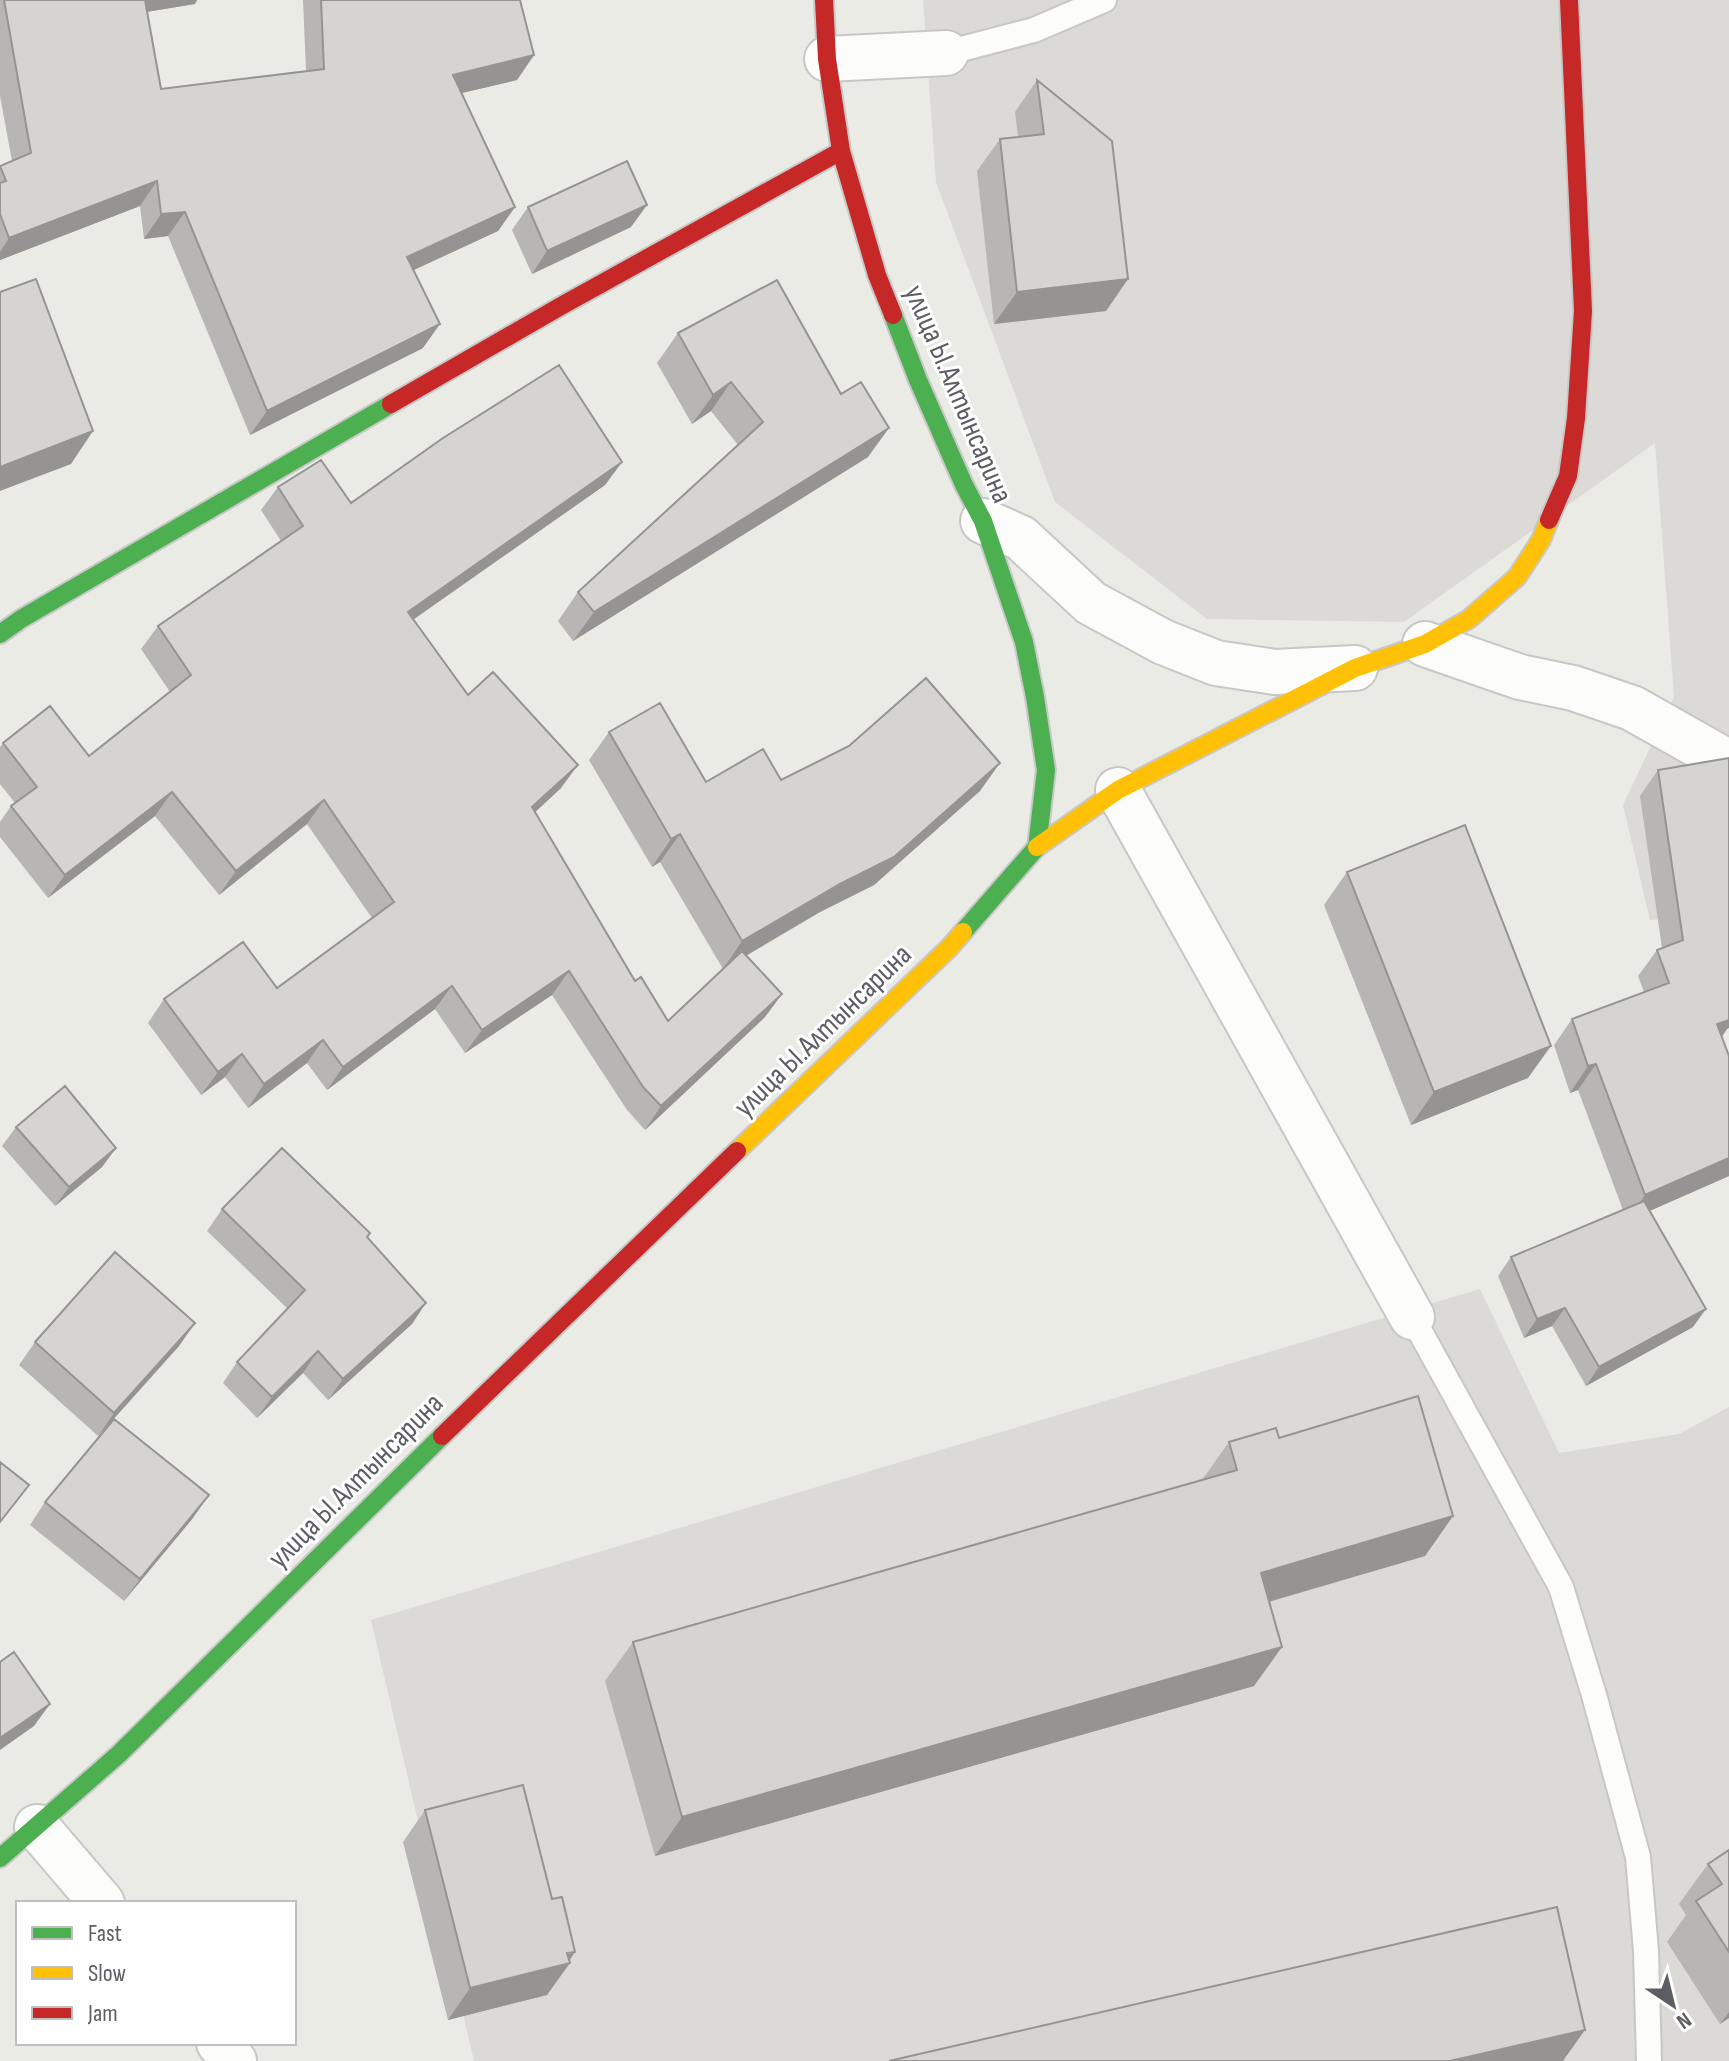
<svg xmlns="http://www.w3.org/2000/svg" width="1729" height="2061" font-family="'Sofia Sans Condensed',sans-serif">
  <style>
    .industrial { fill: #dbdad6 }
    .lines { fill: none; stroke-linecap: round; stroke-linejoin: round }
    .lane-casing { stroke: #c7c7c7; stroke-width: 28 }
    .street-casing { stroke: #c7c7c7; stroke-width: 48 }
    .fast-casing { stroke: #c8c8c8; stroke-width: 22 }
    .slow-casing { stroke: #c8c8c8; stroke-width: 22 }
    .jam-casing { stroke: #c8c8c8; stroke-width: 22 }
    .lane { stroke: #fcfcfb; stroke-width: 24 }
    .street { stroke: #fcfcfb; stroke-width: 44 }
    .fast { stroke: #4caf50; stroke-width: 18 }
    .slow { stroke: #ffc107; stroke-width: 18 }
    .jam { stroke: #c62828; stroke-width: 18 }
    .wall { fill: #b7b6b4 }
    .shaded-wall { fill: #959492 }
    .building { fill: #d5d4d1; stroke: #959492; stroke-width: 2 }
    .labels { text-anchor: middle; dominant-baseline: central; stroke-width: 6; stroke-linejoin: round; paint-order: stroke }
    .street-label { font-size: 30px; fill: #5c5e63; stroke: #fff }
  </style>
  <rect width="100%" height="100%" fill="#ebebe6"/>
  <path class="industrial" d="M 923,0 L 1729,0 L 1729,912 L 1650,920 L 1623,805 L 1674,697 L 1655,443 L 1404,622 L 1207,619 L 1055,502 L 936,182 Z
    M 1480,1289 L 1559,1453 L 1679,1434 L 1729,1407 L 1729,2061 L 474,2061 L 371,1620 Z"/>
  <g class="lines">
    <g class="lane-casing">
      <path id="lane" d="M 946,53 L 1034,30 L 1104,0
        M 1412,1317 L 1561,1587 L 1594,1695 L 1638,1857 L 1646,1951 L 1649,2061"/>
    </g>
    <g class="street-casing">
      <path id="street" d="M 827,59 L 946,53
        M 983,521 L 1021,538 L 1091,603 L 1163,642 L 1216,663 L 1275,672 L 1355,668
        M 1425,644 L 1520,677 L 1573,688 L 1632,708 L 1724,760 L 1729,766
        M 1118,790 L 1412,1317
        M 37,1827 L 102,1903
        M 219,2043 L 234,2061"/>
    </g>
    <g class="fast-casing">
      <path id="fast" d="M 893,315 L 918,380 L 964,485 L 983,521 L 1024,642 L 1035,697 L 1046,770 L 1037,847 L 963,932
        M 0,634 L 21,619 L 391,404
        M 0,1858 L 119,1754 L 442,1436"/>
    </g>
    <g class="slow-casing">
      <path id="slow" d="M 1037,847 L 1118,790 L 1355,668 L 1425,644 L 1469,619 L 1517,577 L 1541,540 L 1549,520
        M 737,1151 L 949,948 L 963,932"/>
    </g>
    <g class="jam-casing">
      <path id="jam" d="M 824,0 L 827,59 L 841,151 L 877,275 L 893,315
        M 391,404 L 561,306 L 841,151
        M 1549,520 L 1568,476 L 1576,418 L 1583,311 L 1569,0
        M 442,1436 L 737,1151"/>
    </g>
    <use href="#lane" class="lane"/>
    <use href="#street" class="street"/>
    <use href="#fast" class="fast"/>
    <use href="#slow" class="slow"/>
    <use href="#jam" class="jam"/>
  </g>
  <path class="wall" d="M 0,0 L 197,0 L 195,4 L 147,12 L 161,89 L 306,71 L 303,0 L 520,0 L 534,55 L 517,80 L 462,93 L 515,207 L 498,231 L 414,270 L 423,348 L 250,435 L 168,236 L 144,239 L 140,206 L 0,260 L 0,166 L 12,161 L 0,96 Z
    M 1037,80 L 1128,279 L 1106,311 L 994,324 L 977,171 L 1000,139 L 1018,137 L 1015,112 Z
    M 528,207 L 631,227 L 532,274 L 512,230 Z
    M 678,333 L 868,457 L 573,641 L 558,621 L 578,592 L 738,445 L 711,411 L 692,424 L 657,363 Z
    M 622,462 L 605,485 L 413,620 L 468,695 L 561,788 L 535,812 L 635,981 L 668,1021 L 723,969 L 660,862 L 652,867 L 589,760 L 609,732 L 706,782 L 781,780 L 980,791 L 874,885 L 820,912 L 746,956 L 782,994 L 765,1017 L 645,1130 L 627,1110 L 552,995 L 465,1053 L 435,1009 L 327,1090 L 307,1063 L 248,1108 L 225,1077 L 201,1095 L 148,1023 L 164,999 L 277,988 L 372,918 L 307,824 L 219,895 L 155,816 L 48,898 L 0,837 L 0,822 L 11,806 L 15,803 L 0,784 L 0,747 L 3,743 L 89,756 L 170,692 L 141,649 L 158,626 L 281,541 L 261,510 L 278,487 L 351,503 Z
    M 1658,770 L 1727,1029 L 1722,1036 L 1729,1176 L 1649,1211 L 1693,1327 L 1586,1386 L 1552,1326 L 1524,1338 L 1498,1276 L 1511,1257 L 1623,1210 L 1578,1090 L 1570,1093 L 1554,1045 L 1572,1019 L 1644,992 L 1638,976 L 1657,950 L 1662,948 L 1640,796 Z
    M 1347,872 L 1528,1078 L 1411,1125 L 1324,905 Z
    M 16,1127 L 116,1148 L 102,1167 L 55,1206 L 2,1146 Z
    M 222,1209 L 367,1237 L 412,1324 L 328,1400 L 303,1373 L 257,1418 L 223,1383 L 237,1362 L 288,1309 L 207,1231 Z
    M 195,1323 L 179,1346 L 114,1419 L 193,1518 L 124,1601 L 30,1525 L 45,1502 L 114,1419 L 98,1436 L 19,1365 L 35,1342 Z
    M 1279,1438 L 1453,1516 L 1425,1556 L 1269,1602 L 1254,1686 L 655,1856 L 605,1681 L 633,1642 L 1202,1480 L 1229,1442 Z
    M 425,1810 L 552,1899 L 569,1960 L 547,1995 L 448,2020 L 403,1842 Z
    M 1729,1850 L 1729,2018 L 1720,2024 L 1667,1942 L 1686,1915 L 1679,1904 L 1708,1864 Z"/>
  <path class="shaded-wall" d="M 137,0 L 197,0 L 195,4 L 127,15 Z
    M 534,55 L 517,80 L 436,99 L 453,75 Z
    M 157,181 L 140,206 L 0,260 L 0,252 L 9,238 Z
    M 647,205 L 631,227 L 532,274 L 547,251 Z
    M 515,207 L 498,231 L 390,281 L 407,257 Z
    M 185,212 L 168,236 L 144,239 L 161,214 Z
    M 1128,279 L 1106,311 L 994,324 L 1017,292 Z
    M 440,324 L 423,348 L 250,435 L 267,411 Z
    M 731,382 L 711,411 L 692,424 L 713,395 Z
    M 889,428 L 868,457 L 573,641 L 594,612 Z
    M 93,431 L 71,464 L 0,491 L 0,467 Z
    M 622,462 L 605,485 L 391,635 L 408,612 Z
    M 1000,763 L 980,791 L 874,885 L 820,912 L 723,969 L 742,941 Z
    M 578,765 L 561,788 L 516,830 L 532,807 Z
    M 172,792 L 155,816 L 48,898 L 65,875 Z
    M 324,800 L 307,824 L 219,895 L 236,871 Z
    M 680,834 L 660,862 L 652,867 L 671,839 Z
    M 569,971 L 552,995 L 465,1053 L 482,1030 Z
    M 452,986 L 435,1009 L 327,1090 L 343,1067 Z
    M 782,994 L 765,1017 L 645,1130 L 661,1106 Z
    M 1729,1012 L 1729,1028 L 1727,1029 L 1717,1044 L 1717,1024 Z
    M 323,1040 L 307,1063 L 248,1108 L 264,1084 Z
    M 1551,1046 L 1528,1078 L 1411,1125 L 1434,1092 Z
    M 242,1054 L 225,1077 L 201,1095 L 218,1072 Z
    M 1596,1064 L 1578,1090 L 1570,1093 L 1588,1066 Z
    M 116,1148 L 102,1167 L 55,1206 L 69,1187 Z
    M 1729,1158 L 1729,1176 L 1627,1221 L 1645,1195 Z
    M 426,1303 L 412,1324 L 328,1400 L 343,1379 Z
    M 1565,1308 L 1552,1326 L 1524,1338 L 1537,1319 Z
    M 1706,1309 L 1693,1327 L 1586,1386 L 1599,1367 Z
    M 195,1323 L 179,1346 L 98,1436 L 114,1413 Z
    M 318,1351 L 303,1373 L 257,1418 L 272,1397 Z
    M 209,1495 L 193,1518 L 124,1601 L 140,1579 Z
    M 1453,1516 L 1425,1556 L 1233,1612 L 1261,1573 Z
    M 1282,1647 L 1254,1686 L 655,1856 L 682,1817 Z
    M 50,1704 L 34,1726 L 0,1750 L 0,1738 Z
    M 575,1952 L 567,1964 L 570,1963 L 547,1995 L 448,2020 L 470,1988 Z
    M 1729,2012 L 1729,2018 L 1720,2024 Z
    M 1585,2030 L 1563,2061 L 1450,2061 Z"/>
  <path class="building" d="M 4,0 L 145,0 L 161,89 L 324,69 L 321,0 L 520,0 L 534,55 L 453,75 L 515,207 L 407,257 L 440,324 L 267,411 L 185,212 L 161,214 L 157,181 L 9,238 L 0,214 L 0,183 L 6,181 L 0,166 L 31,153 Z
    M 1037,80 L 1112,141 L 1128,279 L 1017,292 L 1000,139 L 1044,134 Z
    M 627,161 L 647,205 L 547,251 L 528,207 Z
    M 36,279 L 93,431 L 0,467 L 0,292 Z
    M 777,280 L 841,394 L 861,382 L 889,428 L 594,612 L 578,592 L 763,422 L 731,382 L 713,395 L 678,333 Z
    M 559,365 L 622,462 L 408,612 L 468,695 L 493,672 L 578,765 L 532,807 L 635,981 L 641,977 L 668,1021 L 742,951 L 782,994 L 661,1106 L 643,1087 L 569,971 L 482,1030 L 452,986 L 343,1067 L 323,1040 L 264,1084 L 242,1054 L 218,1072 L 164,999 L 243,942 L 277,988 L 394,902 L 324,800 L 236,871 L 172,792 L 65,875 L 11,806 L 37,787 L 3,743 L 50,706 L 89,756 L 191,675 L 158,626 L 303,526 L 278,487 L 321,460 L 351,503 L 443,438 Z
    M 926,678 L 1000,763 L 894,857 L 840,884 L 742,941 L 680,834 L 671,839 L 609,732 L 660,703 L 706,782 L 763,749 L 781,780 L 849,746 Z
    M 1729,758 L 1729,1020 L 1717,1024 L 1729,1056 L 1729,1158 L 1645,1195 L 1596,1064 L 1588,1066 L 1572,1019 L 1669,983 L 1657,950 L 1683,940 L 1658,770 Z
    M 1465,825 L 1551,1046 L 1434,1092 L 1347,872 Z
    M 65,1086 L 116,1148 L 69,1187 L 16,1127 Z
    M 282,1148 L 370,1233 L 367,1237 L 426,1303 L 343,1379 L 318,1351 L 272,1397 L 237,1362 L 305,1290 L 222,1209 Z
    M 1644,1201 L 1706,1309 L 1599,1367 L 1565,1308 L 1537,1319 L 1511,1257 Z
    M 115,1252 L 195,1323 L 114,1413 L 35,1342 Z
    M 1418,1396 L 1453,1516 L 1261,1573 L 1282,1647 L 682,1817 L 633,1642 L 1237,1470 L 1229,1442 L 1276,1428 L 1279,1438 Z
    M 114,1419 L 209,1495 L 140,1579 L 45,1502 Z
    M 0,1462 L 29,1485 L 0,1522 Z
    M 14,1652 L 50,1704 L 0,1738 L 0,1662 Z
    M 523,1785 L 552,1899 L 562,1897 L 575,1952 L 567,1953 L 570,1963 L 470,1988 L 425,1810 Z
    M 1729,1850 L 1729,1952 L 1696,1901 L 1722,1884 L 1708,1864 Z
    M 1557,1907 L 1585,2030 L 1450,2061 L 889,2061 Z"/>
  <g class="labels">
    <g class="street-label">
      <text transform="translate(958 394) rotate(67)">улица Ы.Алтынсарина</text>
      <text transform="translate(823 1031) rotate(-44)">улица Ы.Алтынсарина</text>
      <text transform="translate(356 1481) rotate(-45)">улица Ы.Алтынсарина</text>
    </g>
  </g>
  <rect x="16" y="1901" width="280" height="144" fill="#ffffff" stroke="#bebfc1" stroke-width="2"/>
  <rect x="32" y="1927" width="40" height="12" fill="#4caf50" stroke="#bebfc1" stroke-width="2"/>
  <text x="88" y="1941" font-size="24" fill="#5c5e63">Fast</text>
  <rect x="32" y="1967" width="40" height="12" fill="#ffc107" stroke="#bebfc1" stroke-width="2"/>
  <text x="88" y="1981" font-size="24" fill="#5c5e63">Slow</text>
  <rect x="32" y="2007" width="40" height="12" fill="#c62828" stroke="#bebfc1" stroke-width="2"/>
  <text x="88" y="2021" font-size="24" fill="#5c5e63">Jam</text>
  <g transform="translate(1673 2005) rotate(145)" stroke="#ffffff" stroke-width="6" paint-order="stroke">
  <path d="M0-6L14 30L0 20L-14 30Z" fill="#5c5e63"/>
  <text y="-12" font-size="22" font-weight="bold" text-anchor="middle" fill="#5c5e63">N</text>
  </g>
</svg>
